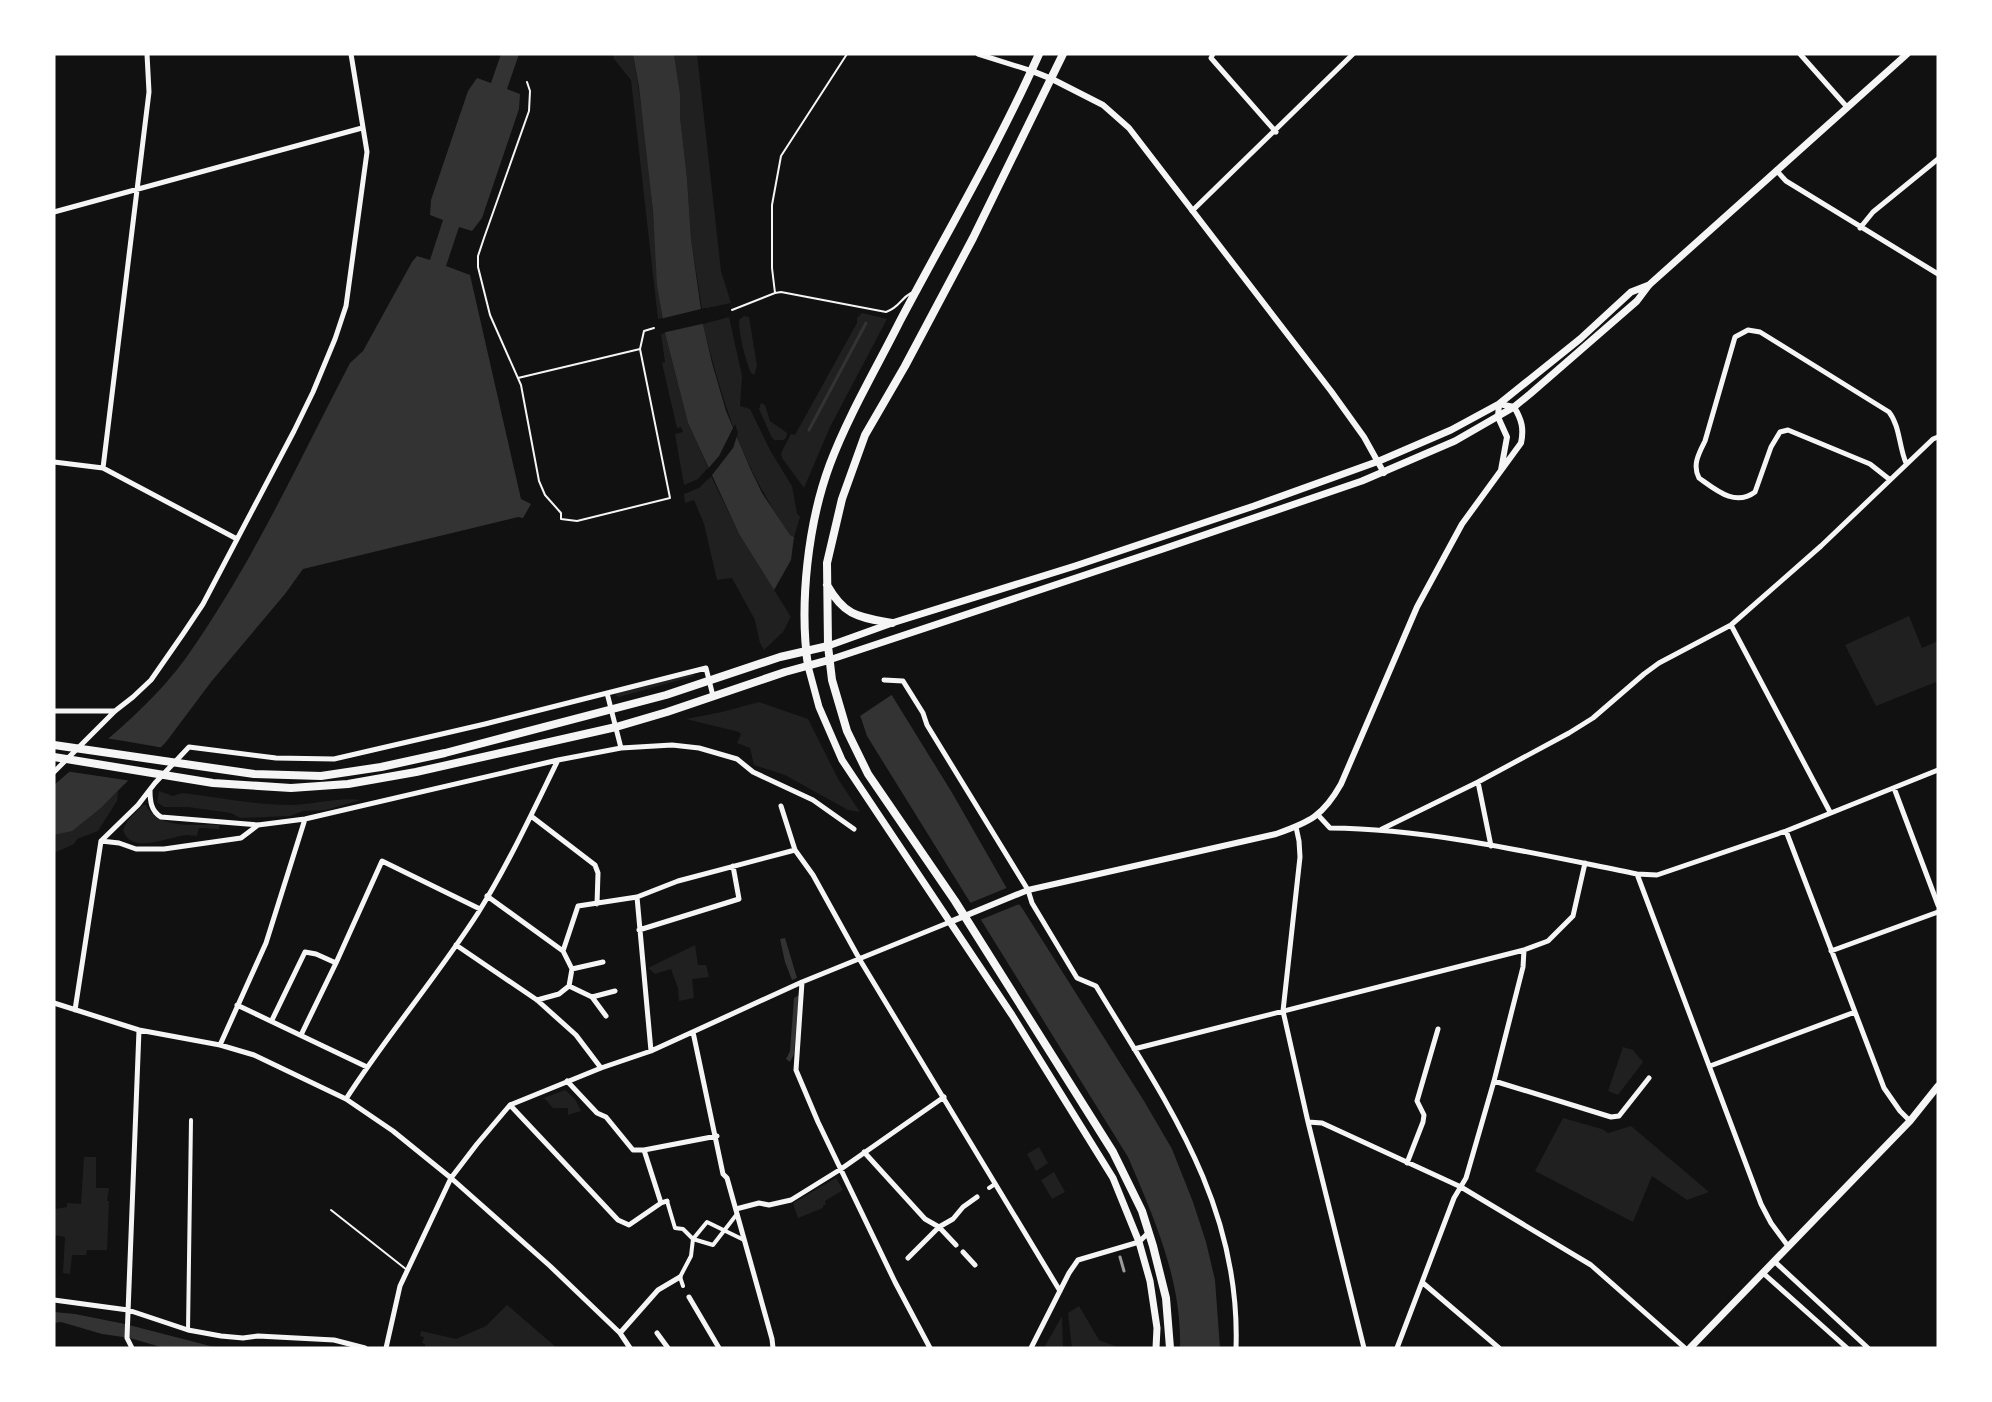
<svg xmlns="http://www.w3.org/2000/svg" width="1992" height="1402" font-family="'Fira Sans',sans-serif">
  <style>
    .green { fill: #202020 }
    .water { fill: #333 }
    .pier { fill: #111 }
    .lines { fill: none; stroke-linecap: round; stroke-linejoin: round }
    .stream { stroke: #333; stroke-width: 3 }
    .service { stroke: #f5f5f5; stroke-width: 2 }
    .pedestrian { stroke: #f5f5f5; stroke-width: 4 }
    .minor { stroke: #f5f5f5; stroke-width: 5 }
    .tertiary { stroke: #f5f5f5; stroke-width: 6 }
    .secondary { stroke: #f5f5f5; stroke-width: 7 }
    .primary { stroke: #f5f5f5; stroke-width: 8 }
    .rail { stroke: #9a9a9a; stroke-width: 3 }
  </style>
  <rect width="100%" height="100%" fill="#111"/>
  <path class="green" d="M 613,54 L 633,54 C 642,106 649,160 653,213 C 656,248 657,283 662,318 L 658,319 L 631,80 L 614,59 Z
    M 674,54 L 697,54 L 721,271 L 731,303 L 702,309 L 691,239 L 687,178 L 680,117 L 680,94 Z
    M 862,313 L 887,319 L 830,427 L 804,488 L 782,458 L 781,453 L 791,434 L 795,435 L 857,323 L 857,318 Z
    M 744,316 L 749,317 L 757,366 L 754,375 L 751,373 C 745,358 739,336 739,320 Z
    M 729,317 L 742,376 L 740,406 L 750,409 L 771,452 L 792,486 L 797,513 L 800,517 L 794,537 L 790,535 C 743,468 722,402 703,324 Z
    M 665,333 L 688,423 L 708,468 L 698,479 L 684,485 L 675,434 L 683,432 L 681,427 L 677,428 L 662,363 L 665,362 L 661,334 Z
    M 761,403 L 765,405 L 770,421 L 787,433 L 786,438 L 783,440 L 774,440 L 771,436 L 759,409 Z
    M 711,476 L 739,534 L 791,616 L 783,632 L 764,650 L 760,643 L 755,620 L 732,578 L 717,580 L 704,524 L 694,500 L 685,503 L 684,494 L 699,488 Z
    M 1909,616 L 1922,648 L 1938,641 L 1938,687 L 1936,682 L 1876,706 L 1845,645 Z
    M 693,674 L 694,676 L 619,697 L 615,695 L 617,693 Z
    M 759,702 L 808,719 L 838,779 L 860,812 L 848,810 L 785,775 L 754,765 L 750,748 L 737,743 L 741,734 L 739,732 L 686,719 L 722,712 Z
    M 118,791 L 117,801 L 98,831 L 77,839 L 74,844 L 54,853 L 54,835 L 72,830 L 101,808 Z
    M 159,791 L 173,796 L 182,793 C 217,797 254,805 290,805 C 313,805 337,797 360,800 L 326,810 L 303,811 L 290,816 L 240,818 L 231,813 L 188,807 L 164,807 L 157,802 Z
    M 143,805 L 146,805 C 158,830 196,824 219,825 L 219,829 L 199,828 L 197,836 C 194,836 190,835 187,835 C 170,836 131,856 123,830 L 128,820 Z
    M 695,945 L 698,965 L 706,965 L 709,977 L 692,979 L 694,998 L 679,1001 L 678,988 L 671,969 L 655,974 L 648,968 Z
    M 1623,1047 L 1633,1050 L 1643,1062 L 1618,1095 L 1608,1091 Z
    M 565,1090 L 575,1099 L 581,1111 L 568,1115 L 568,1108 L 553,1108 L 544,1098 Z
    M 1563,1118 L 1602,1129 L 1608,1133 L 1631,1126 L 1709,1192 L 1687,1200 L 1652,1176 L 1633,1222 L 1535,1171 Z
    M 1039,1147 L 1048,1163 L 1036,1171 L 1027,1154 Z
    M 84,1157 L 96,1157 L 96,1188 L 109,1188 L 107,1201 L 109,1201 L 107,1250 L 87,1250 L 86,1255 L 72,1255 L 70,1274 L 63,1273 L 65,1237 L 54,1235 L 55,1209 L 67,1207 L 67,1203 L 81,1204 Z
    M 1054,1172 L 1065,1192 L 1052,1199 L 1041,1180 Z
    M 836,1178 L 843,1190 L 825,1201 L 826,1204 L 823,1206 L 823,1208 L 798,1218 L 793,1203 Z
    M 507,1305 L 557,1348 L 425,1348 L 425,1344 L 422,1343 L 424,1337 L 420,1336 L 421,1331 L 456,1339 L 486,1326 Z
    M 1079,1306 L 1099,1340 L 1120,1348 L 1072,1348 L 1068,1313 Z
    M 1062,1316 L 1063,1348 L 1044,1348 Z"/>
  <path class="water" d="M 501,54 L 519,54 L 507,89 L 520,94 L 519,109 L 482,218 L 472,231 L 459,227 L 446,266 L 470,275 L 521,499 L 531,504 L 523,518 L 518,517 L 303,569 L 285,594 L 211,682 L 166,742 L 101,808 L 72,831 L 54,835 L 54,785 C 101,744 152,706 188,655 C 252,564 299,461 350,363 L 363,351 L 412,262 L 417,256 L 430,260 L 443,220 L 430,215 L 431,200 L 468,91 L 477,78 L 491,83 Z
    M 633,54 L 674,54 L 680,94 L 680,117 L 687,178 L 691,239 L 703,324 L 712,363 L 726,411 L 750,468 L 762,493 L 790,535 L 794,537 L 951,791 L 1006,887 L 1022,908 L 1144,1101 L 1172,1149 L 1193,1202 L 1206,1242 L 1215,1280 L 1220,1348 L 1180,1348 C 1182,1280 1154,1218 1128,1157 L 867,736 L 861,718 L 793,620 L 739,534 L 688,423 L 665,333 L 657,285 L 653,211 L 639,87 Z
    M 785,938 L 797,978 L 792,980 L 785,962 L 780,939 Z
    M 799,995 L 794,1054 L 790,1062 L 786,1059 L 790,1051 L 794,998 Z
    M 54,1312 L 75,1314 L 125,1324 L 218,1348 L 164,1348 L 130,1338 L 102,1334 L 61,1322 L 54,1323 Z"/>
  <path class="pier" d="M 705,308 L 706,323 L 662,333 L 660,319 Z
    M 735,424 L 738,433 L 733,448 L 709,479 L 706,471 L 719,456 Z
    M 794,537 L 893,694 L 860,716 L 866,737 L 859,719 L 822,667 L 774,590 L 791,560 Z
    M 105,738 L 124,741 L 164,748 L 132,781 L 65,771 Z
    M 1009,887 L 1022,903 L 980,920 L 970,903 Z"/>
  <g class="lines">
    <path class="stream" d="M 809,430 L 866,323"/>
    <path class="service" d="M 527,82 L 530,91 L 529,111 L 484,238 L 478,256 L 478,267 L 490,315 L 521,385 L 539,481 L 545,495 L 561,513 L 561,519 L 577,521 L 670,498 L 640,349 L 644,331 L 654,328
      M 775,293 L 772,268 L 772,205 L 781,156 L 847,54
      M 732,310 L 775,293 L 781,292 L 886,312 C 900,307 900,299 911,293
      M 518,378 L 640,349
      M 331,1210 L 407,1270"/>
    <path class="pedestrian" d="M 989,1188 L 995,1184
      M 667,1201 L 675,1228 L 683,1229 L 693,1239 L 691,1256 L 680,1277 L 683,1286
      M 737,1214 L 713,1245 L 693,1239 L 707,1222 L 744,1240
      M 188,1330 L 191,1120"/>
    <path class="minor" d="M 978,54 L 1032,71
      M 1213,54 L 1211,58 L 1276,132
      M 1800,54 L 1847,107
      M 1776,170 L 1786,181 L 1938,274
      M 1192,211 L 1353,54
      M 54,212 L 362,128
      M 1860,228 L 1873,212 L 1938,159
      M 54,462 L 103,468 L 237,539
      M 103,468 L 149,92 L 147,54
      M 1889,479 L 1870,464 L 1788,430 L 1780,432 L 1771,447 L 1755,492 C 1735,507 1716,490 1699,478 C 1692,465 1699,453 1705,441 L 1735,337 L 1748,330 L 1760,332 L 1889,412 C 1900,426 1899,447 1906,463
      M 1731,625 L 1830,812
      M 884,680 L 903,681 L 923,713 L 927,725 L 1028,890 L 1032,903 L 1077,978 L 1096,986 C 1166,1102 1241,1205 1236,1348
      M 607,693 L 621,748
      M 54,711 L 115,711
      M 54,772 L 115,711 L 133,697 L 151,680 L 183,634 L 203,604 L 294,431 L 313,392 L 335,339 L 346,306 L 367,152 L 351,54
      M 1478,782 L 1491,846
      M 1894,788 L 1938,905
      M 150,790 C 150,801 151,811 161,817 L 258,825 L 305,819 L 558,760 L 621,748 L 672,745 L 699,748 L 737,759 L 753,772 L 813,800 L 854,829
      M 781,806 L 795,850 L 813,875 L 860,960 L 1060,1291
      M 1318,815 L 1330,828 C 1432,829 1537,854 1637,874 L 1657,875 L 1786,831 L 1938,770
      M 531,816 L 595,865 L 598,873 L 597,904
      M 1296,827 L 1299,841 L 1300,857 L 1283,1011 L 1308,1122 L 1364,1348
      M 1382,829 L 1478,782 L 1569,733 L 1593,718 L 1644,674 L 1659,663 L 1731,625 L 1821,546 L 1933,439 L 1938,437
      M 1786,831 L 1884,1088 L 1900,1111 L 1910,1121
      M 101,841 L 138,805 L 155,783 L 189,747 L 276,758 L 334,759 L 485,724 L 706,668 L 713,696
      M 101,841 L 119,843 L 136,849 L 164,849 L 241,838 L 258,825
      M 1637,874 L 1761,1204 L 1771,1223 L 1788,1246
      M 487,896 L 563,951 L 572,969 L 569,986 L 559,994 L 537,1000
      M 637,897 L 651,1051
      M 639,930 L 739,899 L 733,866
      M 456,945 L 537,1000 L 576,1035 L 601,1068
      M 563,951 L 578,906 L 637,897 L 678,881 L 795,850
      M 1831,951 L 1938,912
      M 572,969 L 603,962
      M 802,982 L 796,1070 L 818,1122 L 895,1282 L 930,1348
      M 569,986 L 592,997 L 615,991
      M 592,997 L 606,1016
      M 54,1003 L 139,1030 L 220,1045 L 254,1055 L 346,1099 L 393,1131 L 451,1178 L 550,1266 L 620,1333 L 630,1348
      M 237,1005 L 367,1067
      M 75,1010 L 101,841
      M 272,1020 L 305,952 L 316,954 L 336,963
      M 693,1032 L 723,1174 L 727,1178 L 772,1339 L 773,1348
      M 301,1035 L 336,963 L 382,861 L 480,909
      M 220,1045 L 266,943 L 305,819
      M 1134,1049 L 1524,950 L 1548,941 L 1573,916 L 1585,863
      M 1710,1066 L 1855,1012
      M 567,1081 L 597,1113 L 606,1117 L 633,1150 L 644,1150 L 717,1136
      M 1494,1081 L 1611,1117 L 1619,1116 L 1649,1078
      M 346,1099 C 387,1035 437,977 478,913 C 508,865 533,811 558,760
      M 510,1105 L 618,1220 L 629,1225 L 661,1203
      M 1308,1122 L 1322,1123 L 1461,1187 L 1591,1265 L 1685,1348
      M 644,1150 L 661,1203 L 667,1201
      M 864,1152 L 925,1219 L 939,1227 L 956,1245
      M 1407,1163 L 1423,1122 L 1424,1115 L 1417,1101 L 1438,1029
      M 736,1209 L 759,1203 L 769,1205 L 791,1200 L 841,1169 L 944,1097
      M 963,1252 L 975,1265
      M 908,1258 L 939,1227 L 953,1219 L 963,1207 L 977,1197
      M 1774,1261 L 1868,1348
      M 1763,1273 L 1847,1348
      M 1423,1283 L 1499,1348
      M 689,1297 L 719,1348
      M 54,1300 L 128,1310 L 188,1330 L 221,1336 L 243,1338 L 258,1336 L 334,1340 L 365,1348
      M 620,1333 L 658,1290 L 680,1277
      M 657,1333 L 668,1348
      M 132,1348 L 127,1338 L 139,1030
      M 386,1348 L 400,1286 L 451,1178 L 477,1144 L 510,1105 L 601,1068 L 651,1051 L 802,982 L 950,922
      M 1031,1348 L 1069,1273 L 1078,1260 L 1139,1242 L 1149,1232
      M 1397,1348 L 1454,1198 L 1466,1178 L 1494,1081 L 1523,967 L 1524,950"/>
    <path class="tertiary" d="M 1032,71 L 1052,79 L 1103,105 L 1129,128 L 1331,391 L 1364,437 L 1384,473
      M 950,922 L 1028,890 L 1276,834 C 1310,822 1323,816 1341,784 L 1417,607 L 1462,524 L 1521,443 C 1524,429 1522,420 1514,407 L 1499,404 L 1498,417 L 1507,437 L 1501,470"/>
    <path class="secondary" d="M 828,646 L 892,623 L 1075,566 L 1254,506 L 1379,461 L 1451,430 L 1499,404 L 1580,339 L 1631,292 L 1649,285
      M 829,660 L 1163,549 L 1362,481 L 1455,441 L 1514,407 L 1530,394 L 1637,301 L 1649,285 L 1907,54
      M 808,666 L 819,707 L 842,760 L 1012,1015 L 1113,1178 L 1139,1242 L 1150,1281 L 1157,1328 L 1156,1348
      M 1690,1348 L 1910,1121 L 1938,1086"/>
    <path class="primary" d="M 1063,54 L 973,238 L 905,366 L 865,435 L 842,499 L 827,563 L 828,646 L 832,680 L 847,731 L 868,774 L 955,901 L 1113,1152 L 1142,1211 L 1153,1246 L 1166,1298 L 1170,1348
      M 827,585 C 845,617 859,617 892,623
      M 808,666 C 799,604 808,523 830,464 C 848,416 877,367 900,321 C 947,232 998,146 1039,54
      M 54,745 L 254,774 L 321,776 L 381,767 L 445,753 L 666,695 L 780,657 L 828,646
      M 54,757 L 213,783 L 291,788 L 348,784 L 416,772 L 616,727 L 667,712 L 785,672 L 829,660"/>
    <path class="rail" d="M 1120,1257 L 1124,1271"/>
  </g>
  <rect width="1992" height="1402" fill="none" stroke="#ffffff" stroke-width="111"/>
</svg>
